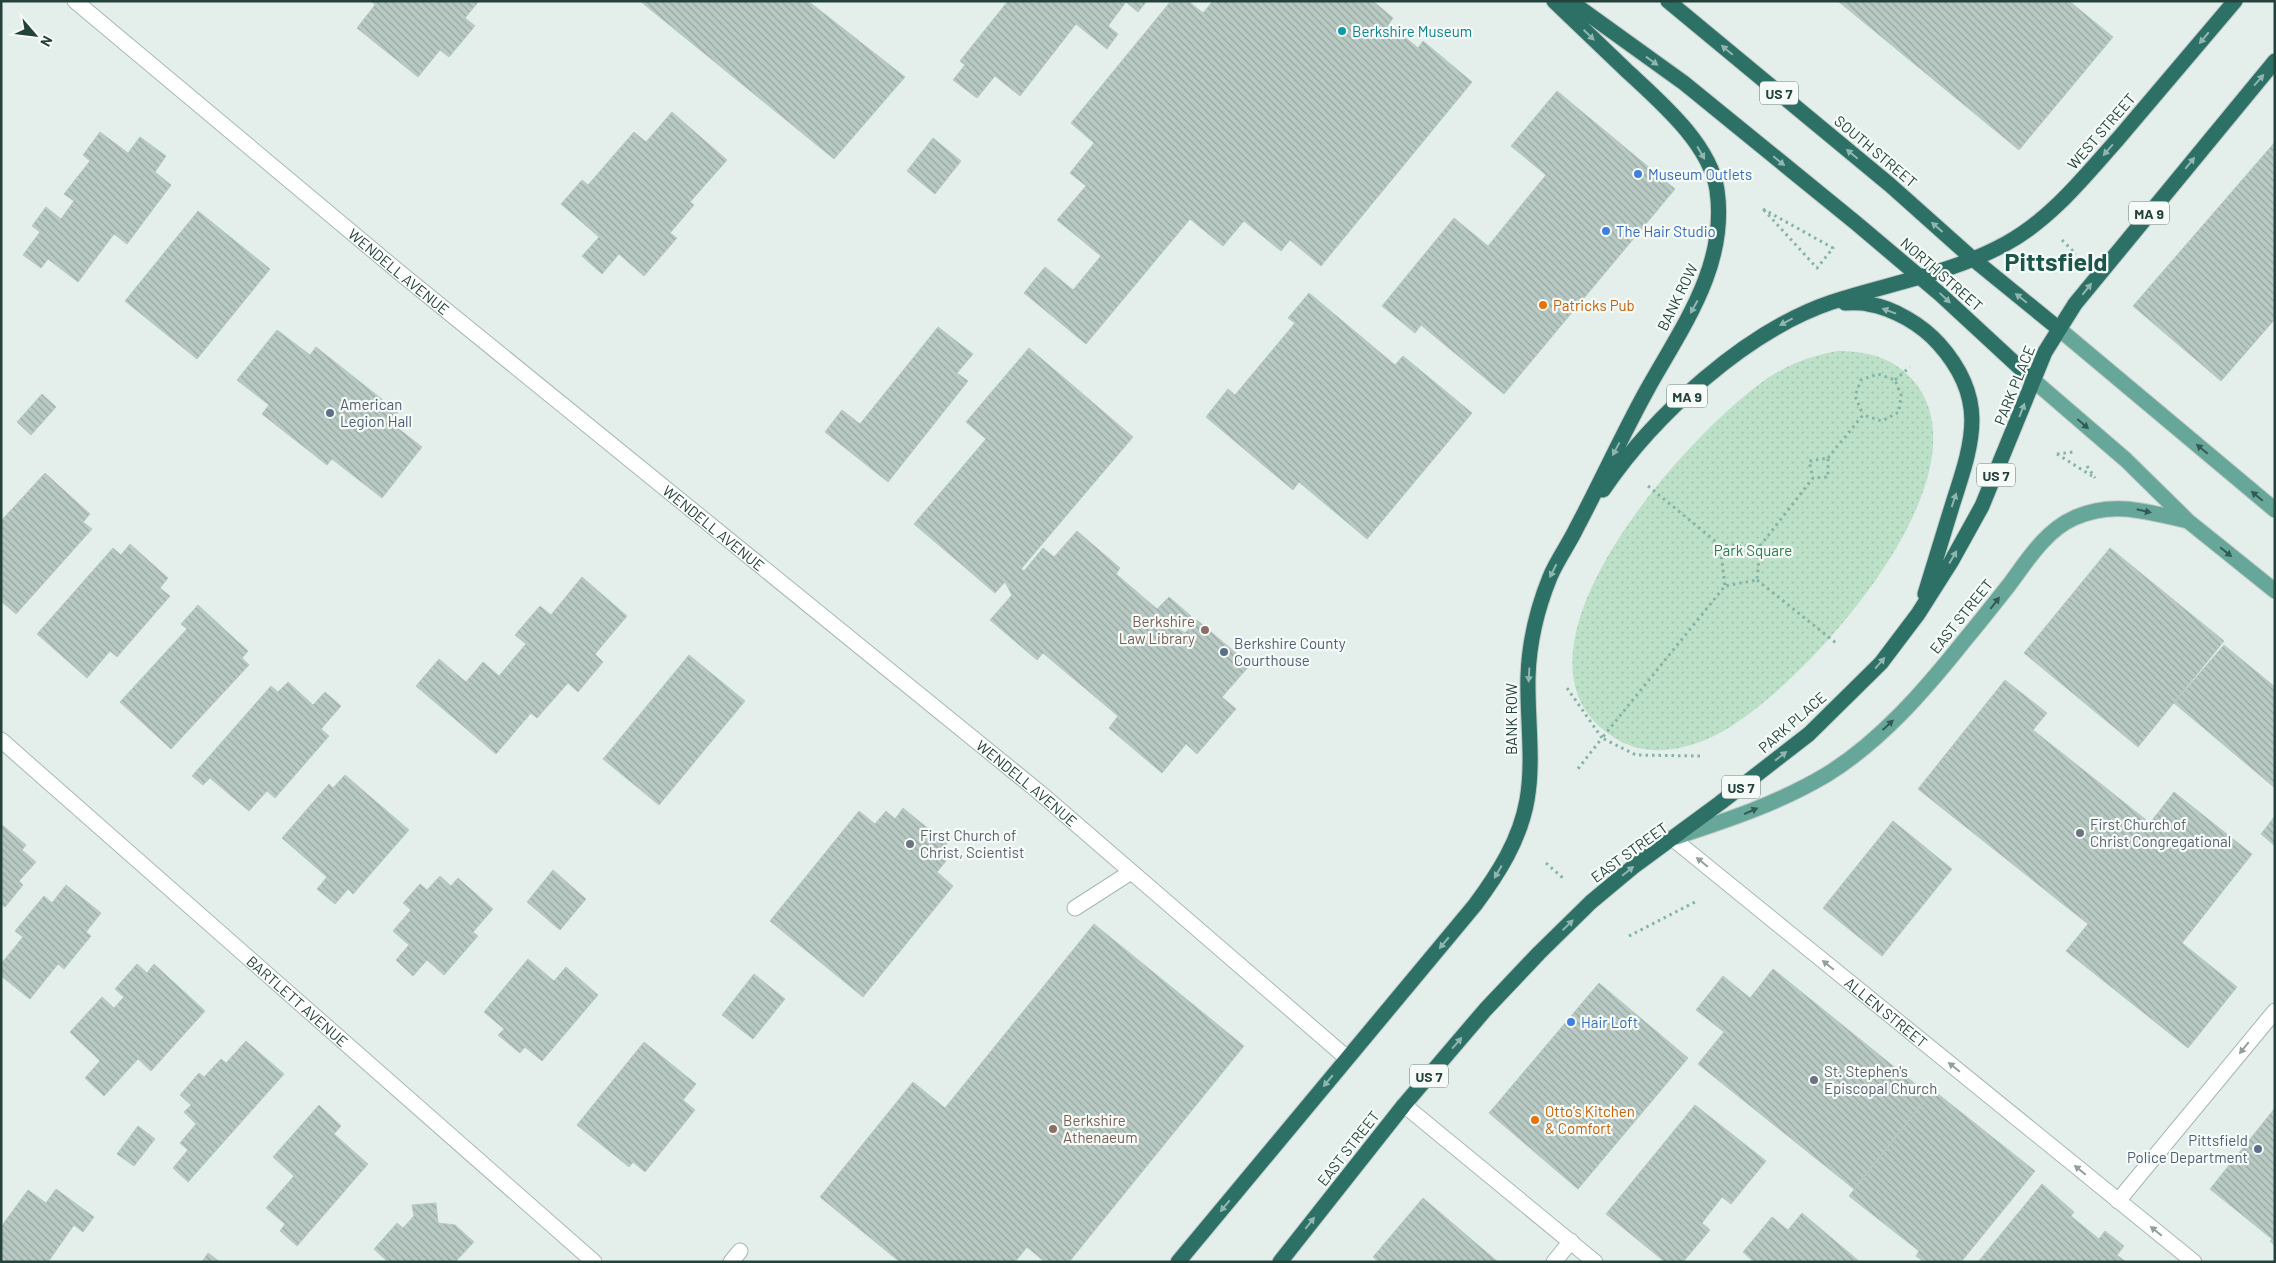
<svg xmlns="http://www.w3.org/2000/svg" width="2276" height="1263" font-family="Barlow,sans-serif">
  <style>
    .grass { fill: url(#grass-dots) }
    .building { fill: url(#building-back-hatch); stroke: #b6c9c2 }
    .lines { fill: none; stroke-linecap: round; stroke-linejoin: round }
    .minor-casing { stroke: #a6b8b3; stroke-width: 17 }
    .major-casing { stroke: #c1cac8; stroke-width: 17 }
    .highway-casing { stroke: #c1cac8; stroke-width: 17 }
    .path { stroke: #83b4a7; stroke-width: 3; stroke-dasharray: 2.5 4; stroke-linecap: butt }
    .minor { stroke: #fff; stroke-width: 15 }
    .major { stroke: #66a79a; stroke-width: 15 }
    .highway { stroke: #2c7066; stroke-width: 15 }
    .oneway { fill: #91b6af }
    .oneway2 { fill: #335b53 }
    .oneway3 { fill: #90a09d }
    .culture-dot { fill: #0f9aa8; stroke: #f6fbf8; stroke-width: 2 }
    .shop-dot { fill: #3f7fe0; stroke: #f6fbf8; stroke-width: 2 }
    .food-dot { fill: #e8710a; stroke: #f6fbf8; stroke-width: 2 }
    .service-dot { fill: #5c6f8a; stroke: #f6fbf8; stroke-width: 2 }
    .education-dot { fill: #8d6e63; stroke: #f6fbf8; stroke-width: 2 }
    .worship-dot { fill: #6b7280; stroke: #f6fbf8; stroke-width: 2 }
    .labels { text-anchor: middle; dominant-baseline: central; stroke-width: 4.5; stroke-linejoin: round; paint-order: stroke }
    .shield { fill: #f6fbf8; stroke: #627a74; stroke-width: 1 }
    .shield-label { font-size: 14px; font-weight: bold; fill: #22423b }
    .culture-label { font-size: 15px; fill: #0d838f; stroke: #f6fbf8; text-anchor: start }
    .street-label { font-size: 15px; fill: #22423b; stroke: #f6fbf8 }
    .shop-label { font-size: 15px; fill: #366cbe; stroke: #f6fbf8; text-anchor: start }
    .food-label { font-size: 15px; fill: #c56008; stroke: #f6fbf8; text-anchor: start }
    .service-label { font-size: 15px; fill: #4e5e75; stroke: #f6fbf8; text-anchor: start }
    .park-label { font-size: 15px; fill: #297c4e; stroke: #f6fbf8 }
    .education-label { font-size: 15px; fill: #785e54; stroke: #f6fbf8; text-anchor: end }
    .worship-label { font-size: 15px; fill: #5b616d; stroke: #f6fbf8; text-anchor: start }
    .town-label { font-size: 25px; font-weight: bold; fill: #1c564b; stroke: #f6fbf8 }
  </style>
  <defs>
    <pattern id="grass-dots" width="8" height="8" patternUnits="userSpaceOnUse" patternTransform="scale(1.25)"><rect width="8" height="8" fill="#bce1c8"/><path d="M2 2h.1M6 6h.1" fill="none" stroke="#a1c2ad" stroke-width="1.8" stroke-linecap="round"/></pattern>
    <pattern id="building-back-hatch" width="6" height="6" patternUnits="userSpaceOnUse" patternTransform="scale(1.25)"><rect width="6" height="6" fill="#b9cac4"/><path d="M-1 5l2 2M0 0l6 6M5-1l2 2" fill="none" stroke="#96a6a0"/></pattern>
  </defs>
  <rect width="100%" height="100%" fill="#e4efeb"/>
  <path class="grass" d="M 1838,351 C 1871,351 1900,360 1919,388 C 1985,486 1805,684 1725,730 C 1694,748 1654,759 1620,741 C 1477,663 1694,424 1774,374 C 1794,362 1815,355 1838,351 Z"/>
  <path class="building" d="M 371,1 L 479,1 L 465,18 L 475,26 L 449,57 L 440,50 L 418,77 L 357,28 L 375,5 Z
    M 640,1 L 808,1 L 905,77 L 834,159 Z
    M 1008,1 L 1147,1 L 1138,12 L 1126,2 L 1108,26 L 1118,34 L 1107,49 L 1076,24 L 1020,96 L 995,76 L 977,98 L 953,80 L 965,65 L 960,61 Z
    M 1171,1 L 1188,1 L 1203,13 L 1213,1 L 1373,1 L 1393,18 L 1389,24 L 1418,48 L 1423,41 L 1472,82 L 1321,266 L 1290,240 L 1281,251 L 1244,221 L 1223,246 L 1190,219 L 1086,344 L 1024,293 L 1045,267 L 1073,290 L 1101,256 L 1057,220 L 1086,186 L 1070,173 L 1094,143 L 1071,123 Z
    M 1838,1 L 2069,1 L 2113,37 L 2019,150 Z
    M 1557,91 L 1675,189 L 1504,394 L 1421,325 L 1415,333 L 1382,306 L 1454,218 L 1488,246 L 1546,175 L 1511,146 Z
    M 672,112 L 727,160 L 690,202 L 694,205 L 670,233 L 677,238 L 644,276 L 619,254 L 602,274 L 582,256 L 599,237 L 561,204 L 582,180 L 588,185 L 634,132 L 646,142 Z
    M 100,132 L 128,153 L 140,137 L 166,156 L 155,172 L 171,185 L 127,244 L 114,234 L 78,282 L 48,259 L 41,268 L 23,255 L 40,232 L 32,226 L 46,207 L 61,219 L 74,201 L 64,194 L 90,161 L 83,155 Z
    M 933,138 L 961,161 L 935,194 L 907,171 Z
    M 2275,142 L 2275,319 L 2221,381 L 2133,306 Z
    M 198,211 L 270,269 L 197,359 L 125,301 Z
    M 1309,293 L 1395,365 L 1403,356 L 1472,413 L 1367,539 L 1299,482 L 1293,490 L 1206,417 L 1228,389 L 1235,395 L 1295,323 L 1288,318 Z
    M 938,327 L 973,354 L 957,373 L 968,381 L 888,482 L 825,432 L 842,410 L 860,424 Z
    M 277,330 L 310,355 L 316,347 L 398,412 L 394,417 L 403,424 L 399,429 L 422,447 L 382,498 L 332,459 L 327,465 L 262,414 L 269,405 L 237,380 Z
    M 1029,348 L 1133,437 L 1021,569 L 1024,571 L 1043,548 L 1054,557 L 1077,531 L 1120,568 L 1116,574 L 1157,609 L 1169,597 L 1191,616 L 1179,629 L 1185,633 L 1197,620 L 1250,665 L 1222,697 L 1236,709 L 1197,754 L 1186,744 L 1162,773 L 1109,728 L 1118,716 L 1043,653 L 1037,660 L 990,620 L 1012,595 L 1005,582 L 995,593 L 914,524 L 986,439 L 966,422 Z
    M 42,394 L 56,407 L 31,435 L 17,422 Z
    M 45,473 L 90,514 L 83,522 L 92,529 L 16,614 L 1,601 L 1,521 Z
    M 130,544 L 168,578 L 160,588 L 170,596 L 117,657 L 110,651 L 87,678 L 37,634 L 113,548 L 121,555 Z
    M 2110,548 L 2224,641 L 2138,747 L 2024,653 Z
    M 582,577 L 627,616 L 595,654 L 603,662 L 578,692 L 568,683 L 537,718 L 531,713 L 496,754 L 416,686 L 439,659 L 466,682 L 483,662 L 499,676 L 526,644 L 515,635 L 540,606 L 551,615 Z
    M 198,605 L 248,651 L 242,658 L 249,665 L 171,749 L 120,702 L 187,629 L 181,624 Z
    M 2224,645 L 2275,687 L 2275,788 L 2174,703 Z
    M 689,655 L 745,701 L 659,805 L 603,759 Z
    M 2005,680 L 2047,713 L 2033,730 L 2150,823 L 2174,792 L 2252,854 L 2182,943 L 2237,987 L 2188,1048 L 2066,951 L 2088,924 L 1918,789 Z
    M 288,682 L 313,705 L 325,692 L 341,706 L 321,729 L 329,736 L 275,798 L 267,791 L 249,811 L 210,778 L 203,785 L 192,776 L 271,686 L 278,692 Z
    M 345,775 L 409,830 L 353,894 L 348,889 L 335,904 L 317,889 L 327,877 L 282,838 L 329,784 L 333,788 Z
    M 903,808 L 947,844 L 938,855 L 946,861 L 937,872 L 953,886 L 863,997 L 770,921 L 859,811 L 875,824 L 886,811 L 895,819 Z
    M 2275,816 L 2275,846 L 2261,834 Z
    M 1893,821 L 1952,869 L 1882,956 L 1823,908 Z
    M 1,824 L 26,845 L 22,850 L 36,862 L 19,881 L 23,885 L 5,907 L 1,904 Z
    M 553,870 L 586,899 L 560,930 L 527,902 Z
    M 440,876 L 451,886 L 458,878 L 493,909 L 473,932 L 478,936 L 444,975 L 427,960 L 413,976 L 396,960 L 409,945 L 393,931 L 411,910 L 403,903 L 420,884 L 427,890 Z
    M 66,885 L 101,913 L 86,932 L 91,936 L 64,969 L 58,964 L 30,999 L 1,976 L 1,964 L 23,937 L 15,931 L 44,896 L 52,903 Z
    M 1094,924 L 1244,1046 L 1069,1262 L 1045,1262 L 1027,1247 L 1015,1262 L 900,1262 L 820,1197 L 913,1082 L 945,1108 Z
    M 528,959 L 554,981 L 566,967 L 598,995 L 542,1061 L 525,1047 L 520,1053 L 498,1035 L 504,1029 L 484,1012 Z
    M 137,964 L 147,973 L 154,964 L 205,1011 L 151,1071 L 138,1059 L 104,1096 L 85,1078 L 100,1061 L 70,1032 L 102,997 L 114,1008 L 124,997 L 115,989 Z
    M 1773,969 L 1929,1095 L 1854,1189 L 1698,1064 L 1724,1032 L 1696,1010 L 1723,976 L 1750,998 Z
    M 754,974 L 785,999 L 753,1039 L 722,1015 Z
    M 1599,983 L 1688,1058 L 1578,1189 L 1489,1113 Z
    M 246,1041 L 284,1074 L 188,1182 L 173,1168 L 188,1150 L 180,1143 L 196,1124 L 184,1112 L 191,1105 L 180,1095 L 199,1073 L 204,1077 L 221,1059 L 226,1063 Z
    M 644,1042 L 696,1084 L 683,1100 L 695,1110 L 645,1172 L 633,1162 L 629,1167 L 577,1125 Z
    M 1933,1090 L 2035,1171 L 1961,1262 L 1924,1262 L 1916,1256 L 1919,1251 L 1849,1196 Z
    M 319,1105 L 341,1126 L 334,1134 L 368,1164 L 297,1246 L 280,1231 L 285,1224 L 266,1208 L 294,1176 L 273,1157 Z
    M 1695,1105 L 1766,1161 L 1731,1204 L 1722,1197 L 1702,1223 L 1710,1230 L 1683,1262 L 1665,1262 L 1606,1214 Z
    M 2275,1108 L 2275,1246 L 2270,1241 L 2272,1239 L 2210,1189 Z
    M 138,1126 L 155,1139 L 134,1166 L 117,1154 Z
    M 2042,1184 L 2074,1212 L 2071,1216 L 2099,1239 L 2105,1231 L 2124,1246 L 2117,1255 L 2126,1262 L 1978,1262 Z
    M 56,1189 L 94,1217 L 83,1232 L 74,1225 L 48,1262 L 1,1262 L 1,1227 L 28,1190 L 46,1203 Z
    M 1423,1198 L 1498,1262 L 1379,1262 L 1373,1257 Z
    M 436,1203 L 438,1223 L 455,1225 L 474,1242 L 455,1262 L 388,1262 L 374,1249 L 397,1223 L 403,1228 L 414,1216 L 412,1205 Z
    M 1802,1213 L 1860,1262 L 1754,1262 L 1743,1252 L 1772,1217 L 1788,1230 Z
    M 208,1253 L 220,1262 L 202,1262 Z"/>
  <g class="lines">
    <g class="minor-casing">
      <g id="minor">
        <path id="s1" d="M 75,1 L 399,272 L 1039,792 L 1347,1058"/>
        <path id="s2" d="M 1,740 L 594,1262"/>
        <path id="s3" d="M 1672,838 L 2194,1262"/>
        <path d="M 1075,908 L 1131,872"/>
        <path d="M 1404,1105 L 1595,1262"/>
        <path d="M 2118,1201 L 2275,1011"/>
        <path d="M 731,1262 L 740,1251"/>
        <path d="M 1554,1262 L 1571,1241"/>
      </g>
    </g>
    <g class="major-casing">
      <path id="major" d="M 2059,329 L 2275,510
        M 2033,380 L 2126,460 L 2188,521 L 2275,591
        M 1676,837 C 1728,820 1779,803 1826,775 C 1880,742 1925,690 1964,641 C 1979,623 1994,604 2009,585 C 2027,561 2045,531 2074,518 C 2113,500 2149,512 2188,521"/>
    </g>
    <g class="highway-casing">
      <path id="highway" d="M 1570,1 L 1684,83 L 1856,223 L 1940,294 L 2033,380
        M 1668,1 L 1890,185 L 1973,259 L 2059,329
        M 1845,303 C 1853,303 1861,302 1868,304 C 1894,308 1922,325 1939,344 C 1988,399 1973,441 1953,503 C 1944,533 1934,564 1925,594
        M 1603,490 C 1654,415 1746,331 1832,302 C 1891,283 1953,273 2007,243 C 2052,218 2084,177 2118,139 C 2157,93 2196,47 2235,1
        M 1178,1262 L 1475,905 C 1498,874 1520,840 1527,800 C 1534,761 1527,717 1528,677 C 1529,642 1537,609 1550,577 C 1557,560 1569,544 1577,527 C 1601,482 1622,435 1647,390 C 1682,327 1728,266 1717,190 C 1710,143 1658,100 1625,69 C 1601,46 1578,24 1554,1
        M 1280,1262 L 1404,1105 L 1485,1010 L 1539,953 L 1591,902 L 1633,867 L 1720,803 L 1809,734 L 1881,663 L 1918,614 L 1951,562 L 1982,506 L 2045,352 L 2075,304 L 2275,61"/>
    </g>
    <path class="path" d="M 1763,209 L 1833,248 L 1817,268 Z
      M 2062,240 L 2076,254
      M 1895,380 L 1910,367
      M 2057,454 L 2073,452
      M 2057,454 L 2092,476
      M 1828,458 L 1863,415 L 1882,421 L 1899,412 L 1901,395 L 1895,380 L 1878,374 L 1861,380 L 1855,396 L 1863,415
      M 2087,466 L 2095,478
      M 1648,486 L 1720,545
      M 1760,546 L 1813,478 L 1828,477 L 1828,458 L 1809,461 L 1813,478
      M 1757,580 L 1836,643
      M 1567,688 L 1602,738 L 1577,770
      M 1700,756 L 1636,755 L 1602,738 L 1725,586 L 1757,580 L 1760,546 L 1720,545 L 1725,586
      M 1546,863 L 1563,878
      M 1629,936 L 1695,902"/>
    <use href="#minor" class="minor"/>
    <use href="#major" class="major"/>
    <use href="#highway" class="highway"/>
  </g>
  <defs><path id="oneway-solid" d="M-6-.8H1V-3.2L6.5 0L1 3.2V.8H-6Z" transform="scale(1.25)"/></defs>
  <g class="oneway">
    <use href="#oneway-solid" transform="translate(1589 35) rotate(44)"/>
    <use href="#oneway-solid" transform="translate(2204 38) rotate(130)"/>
    <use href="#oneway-solid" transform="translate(1727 50) rotate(-140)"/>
    <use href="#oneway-solid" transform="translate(1652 61) rotate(36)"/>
    <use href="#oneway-solid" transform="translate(2259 80) rotate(-49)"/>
    <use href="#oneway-solid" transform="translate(2108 150) rotate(131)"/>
    <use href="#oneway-solid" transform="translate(1701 153) rotate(60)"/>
    <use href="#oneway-solid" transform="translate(1852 154) rotate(-140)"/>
    <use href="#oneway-solid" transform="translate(1779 161) rotate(39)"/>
    <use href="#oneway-solid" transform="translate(2190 163) rotate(-51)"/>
    <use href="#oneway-solid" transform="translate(1937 227) rotate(-139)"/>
    <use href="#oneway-solid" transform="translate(2087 289) rotate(-52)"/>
    <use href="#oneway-solid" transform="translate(1945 298) rotate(43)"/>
    <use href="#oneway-solid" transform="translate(2021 298) rotate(-141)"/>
    <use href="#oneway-solid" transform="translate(1694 307) rotate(119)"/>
    <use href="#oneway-solid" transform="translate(1889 311) rotate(-160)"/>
    <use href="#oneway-solid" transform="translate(1786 322) rotate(152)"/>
    <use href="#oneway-solid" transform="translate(2022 410) rotate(-69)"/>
    <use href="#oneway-solid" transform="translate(1616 449) rotate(118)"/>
    <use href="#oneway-solid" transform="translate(1954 500) rotate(-72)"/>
    <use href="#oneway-solid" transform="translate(1953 557) rotate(-60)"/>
    <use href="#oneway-solid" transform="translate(1553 571) rotate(117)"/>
    <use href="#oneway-solid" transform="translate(1880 663) rotate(-49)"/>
    <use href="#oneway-solid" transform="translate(1529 675) rotate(93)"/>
    <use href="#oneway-solid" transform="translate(1781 756) rotate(-38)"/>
    <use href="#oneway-solid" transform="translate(1628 871) rotate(-39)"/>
    <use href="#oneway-solid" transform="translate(1498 872) rotate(120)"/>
    <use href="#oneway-solid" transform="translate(1568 925) rotate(-44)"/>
    <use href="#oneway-solid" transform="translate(1444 943) rotate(130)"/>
    <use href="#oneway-solid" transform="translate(1457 1043) rotate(-49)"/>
    <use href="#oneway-solid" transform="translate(1328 1081) rotate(130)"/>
    <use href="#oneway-solid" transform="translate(1225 1206) rotate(130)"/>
    <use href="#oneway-solid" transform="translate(1310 1223) rotate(-52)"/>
  </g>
  <g class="oneway2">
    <use href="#oneway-solid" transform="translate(2083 424) rotate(41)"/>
    <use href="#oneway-solid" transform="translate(2202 449) rotate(-140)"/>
    <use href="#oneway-solid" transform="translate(2257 496) rotate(-140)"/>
    <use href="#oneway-solid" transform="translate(2144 511) rotate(13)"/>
    <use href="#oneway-solid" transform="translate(2226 552) rotate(39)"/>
    <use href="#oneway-solid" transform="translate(1995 603) rotate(-52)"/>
    <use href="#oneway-solid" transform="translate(1888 725) rotate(-43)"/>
    <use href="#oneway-solid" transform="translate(1751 811) rotate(-24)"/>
  </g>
  <g class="oneway3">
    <use href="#oneway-solid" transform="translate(1702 862) rotate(-141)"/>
    <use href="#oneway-solid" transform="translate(1828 965) rotate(-141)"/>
    <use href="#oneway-solid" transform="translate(2244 1048) rotate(129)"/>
    <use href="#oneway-solid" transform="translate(1954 1067) rotate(-141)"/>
    <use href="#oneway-solid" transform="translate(2080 1170) rotate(-141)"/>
    <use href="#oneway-solid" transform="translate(2156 1231) rotate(-141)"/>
  </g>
  <circle class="culture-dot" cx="1342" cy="31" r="5"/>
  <g class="shop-dot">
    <circle cx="1638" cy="174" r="5"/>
    <circle cx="1606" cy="231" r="5"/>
    <circle cx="1571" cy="1022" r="5"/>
  </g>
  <g class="food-dot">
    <circle cx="1543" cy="305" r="5"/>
    <circle cx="1535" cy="1120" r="5"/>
  </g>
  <g class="service-dot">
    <circle cx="330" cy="413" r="5"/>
    <circle cx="1224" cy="652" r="5"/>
    <circle cx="2258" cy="1149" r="5"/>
  </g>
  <g class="education-dot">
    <circle cx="1205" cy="630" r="5"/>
    <circle cx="1053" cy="1129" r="5"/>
  </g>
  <g class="worship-dot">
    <circle cx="2080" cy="833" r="5"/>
    <circle cx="910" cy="844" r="5"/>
    <circle cx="1814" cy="1080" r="5"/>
  </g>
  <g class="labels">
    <g class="shield">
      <rect x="1760" y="81.5" width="38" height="23" rx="4"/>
      <rect x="2129" y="201.5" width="40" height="23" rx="4"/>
      <rect x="1667" y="384.5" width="40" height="23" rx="4"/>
      <rect x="1977" y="463.5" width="38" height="23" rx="4"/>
      <rect x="1722" y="775.5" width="38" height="23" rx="4"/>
      <rect x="1410" y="1064.5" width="38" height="23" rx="4"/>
    </g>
    <g class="shield-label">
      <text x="1779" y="93">US 7</text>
      <text x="2149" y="213">MA 9</text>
      <text x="1687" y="396">MA 9</text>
      <text x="1996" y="475">US 7</text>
      <text x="1741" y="787">US 7</text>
      <text x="1429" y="1076">US 7</text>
    </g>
    <g class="culture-label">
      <text x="1352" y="31">Berkshire Museum</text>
    </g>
    <g class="street-label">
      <text transform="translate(2101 131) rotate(-49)">WEST STREET</text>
      <text transform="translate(1876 151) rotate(40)">SOUTH STREET</text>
      <text stroke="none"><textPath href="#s1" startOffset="422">WENDELL AVENUE</textPath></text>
      <text transform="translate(1942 274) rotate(41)">NORTH STREET</text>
      <text transform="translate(1677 297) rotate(-64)">BANK ROW</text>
      <text transform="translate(2014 385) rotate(-68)">PARK PLACE</text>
      <text stroke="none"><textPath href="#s1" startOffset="828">WENDELL AVENUE</textPath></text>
      <text transform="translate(1961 616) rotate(-51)">EAST STREET</text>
      <text transform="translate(1511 719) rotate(-90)">BANK ROW</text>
      <text transform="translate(1792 722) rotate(-41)">PARK PLACE</text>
      <text stroke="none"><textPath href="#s1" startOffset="1232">WENDELL AVENUE</textPath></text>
      <text transform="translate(1629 852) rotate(-36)">EAST STREET</text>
      <text stroke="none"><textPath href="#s2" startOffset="395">BARTLETT AVENUE</textPath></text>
      <text stroke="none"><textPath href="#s3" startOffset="276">ALLEN STREET</textPath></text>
      <text transform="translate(1348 1148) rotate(-52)">EAST STREET</text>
    </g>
    <g class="shop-label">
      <text x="1648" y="174">Museum Outlets</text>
      <text x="1616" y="231">The Hair Studio</text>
      <text x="1581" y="1022">Hair Loft</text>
    </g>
    <g class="food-label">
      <text x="1553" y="305">Patricks Pub</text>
      <text x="1545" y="1111">Otto's Kitchen<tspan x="1545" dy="17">&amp; Comfort</tspan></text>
    </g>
    <g class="service-label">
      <text x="340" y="404">American<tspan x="340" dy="17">Legion Hall</tspan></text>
      <text x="1234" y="643">Berkshire County<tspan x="1234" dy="17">Courthouse</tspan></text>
      <text x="2248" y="1140" text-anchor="end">Pittsfield<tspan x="2248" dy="17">Police Department</tspan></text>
    </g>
    <g class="park-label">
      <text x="1753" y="550">Park Square</text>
    </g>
    <g class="education-label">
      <text x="1195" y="621">Berkshire<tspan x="1195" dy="17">Law Library</tspan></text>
      <text x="1063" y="1120" text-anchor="start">Berkshire<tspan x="1063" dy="17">Athenaeum</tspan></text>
    </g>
    <g class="worship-label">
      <text x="2090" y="824">First Church of<tspan x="2090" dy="17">Christ Congregational</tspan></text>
      <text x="920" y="835">First Church of<tspan x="920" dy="17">Christ, Scientist</tspan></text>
      <text x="1824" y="1071">St. Stephen's<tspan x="1824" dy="17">Episcopal Church</tspan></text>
    </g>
    <g class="town-label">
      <text x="2056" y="261">Pittsfield</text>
    </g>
  </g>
  <rect width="2276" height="1263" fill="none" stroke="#22423b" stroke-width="5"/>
  <g transform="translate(35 35) rotate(118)" stroke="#f6fbf8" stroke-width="4" paint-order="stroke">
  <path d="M0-4L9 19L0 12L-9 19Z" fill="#22423b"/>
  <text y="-8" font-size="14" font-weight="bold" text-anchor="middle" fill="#22423b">N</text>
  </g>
</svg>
